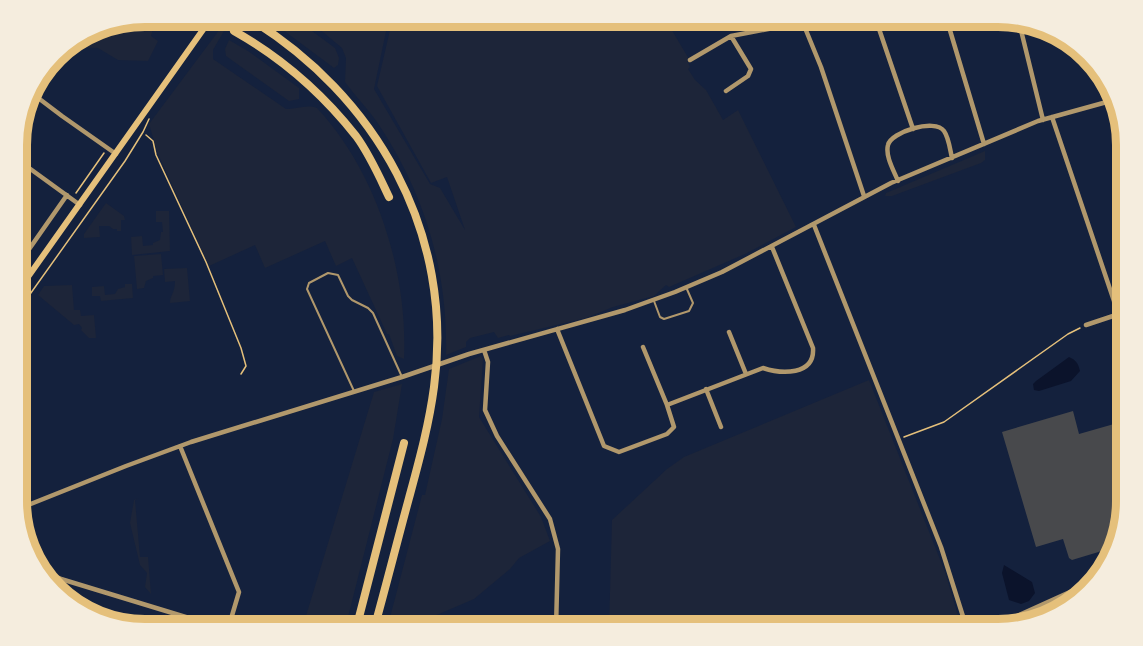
<svg xmlns="http://www.w3.org/2000/svg" width="1143" height="646" font-family="Arial,sans-serif">
  <style>
    .green { fill: #1d2539 }
    .water { fill: #0b132b }
    .building { fill: #48494c }
    .lines { fill: none; stroke-linecap: round; stroke-linejoin: round }
    .path { stroke: #e5c07b; stroke-width: 1.5 }
    .service { stroke: #b1986c; stroke-width: 2 }
    .minor { stroke: #b1986c; stroke-width: 4.5 }
    .secondary { stroke: #e5c07b; stroke-width: 6 }
    .motorway { stroke: #e5c07b; stroke-width: 8 }
    .rim { fill: none; stroke: #e5c07b; stroke-width: 8 }
  </style>
  <rect width="100%" height="100%" fill="#14213d"/>
  <path class="green" d="M 145,17 L 156,17 L 151,36 L 158,41 L 148,61 L 118,60 L 98,48 L 63,47 L 96,26 Z
    M 227,17 L 232,17 L 213,50 L 213,59 L 286,109 C 297,109 307,104 317,108 C 377,172 408,273 404,359 L 397,356 L 389,334 L 387,334 L 352,258 L 336,266 L 325,241 L 265,268 L 255,245 L 209,266 L 158,154 L 149,124 L 217,33 Z
    M 261,17 L 293,17 L 335,48 L 339,58 L 338,65 L 334,68 L 279,27 Z
    M 305,17 L 389,17 L 374,89 L 430,184 L 440,188 L 465,230 L 447,177 L 431,183 L 377,86 L 393,17 L 664,17 L 689,59 L 687,60 L 690,67 L 688,69 L 695,80 L 706,90 L 723,120 L 738,110 L 796,227 L 745,254 L 669,287 L 666,285 L 654,296 L 613,307 L 586,318 L 510,336 L 509,335 L 498,338 L 494,332 L 470,338 L 466,342 L 466,347 L 446,355 C 448,272 425,194 379,125 C 369,110 356,97 345,82 L 346,58 L 342,48 Z
    M 229,40 L 248,51 L 299,88 L 299,99 L 289,101 L 226,56 L 225,49 Z
    M 985,151 L 985,160 L 981,163 L 892,196 L 885,196 L 886,193 Z
    M 106,203 L 124,216 L 125,220 L 121,220 L 121,231 L 117,231 L 117,229 L 113,229 L 109,226 L 99,226 L 100,237 L 84,238 L 84,234 Z
    M 156,211 L 169,211 L 170,251 L 132,255 L 131,237 L 142,236 L 143,246 L 153,245 L 153,243 L 160,240 L 161,232 L 163,232 L 162,222 L 156,222 Z
    M 161,254 L 163,275 L 153,276 L 153,278 L 146,281 L 144,288 L 137,289 L 134,256 Z
    M 187,268 L 190,301 L 170,303 C 170,295 175,293 175,281 L 165,282 L 164,269 Z
    M 125,284 L 132,284 L 133,298 L 101,301 L 100,296 L 92,296 L 92,287 L 104,286 L 105,295 L 115,294 L 118,289 L 125,287 Z
    M 72,285 L 74,310 L 80,310 L 81,316 L 94,315 L 96,338 L 89,338 L 81,330 L 82,328 L 79,324 L 74,325 L 38,295 L 44,286 Z
    M 481,356 L 483,359 L 479,417 L 541,517 L 550,541 L 519,558 L 510,569 L 474,599 L 432,617 L 429,629 L 387,629 L 422,495 L 425,495 L 427,486 L 442,419 L 449,369 Z
    M 869,380 L 945,572 L 962,629 L 609,629 L 612,520 L 667,469 L 684,457 Z
    M 402,384 L 393,439 L 345,629 L 302,629 L 374,392 Z
    M 139,498 L 135,500 L 140,557 L 148,557 L 151,594 L 145,587 L 147,573 L 140,565 L 130,523 L 134,500 Z
    M 1081,593 L 1062,612 L 1001,629 Z"/>
  <path class="water" d="M 1069,357 C 1076,360 1078,363 1080,371 L 1071,381 L 1039,391 L 1034,390 L 1033,384 L 1036,381 Z
    M 1004,565 L 1032,582 L 1035,593 L 1029,601 L 1021,604 L 1009,600 L 1002,573 Z"/>
  <path class="building" d="M 1073,411 L 1079,434 L 1121,422 L 1126,440 L 1126,509 L 1122,521 L 1120,522 L 1121,526 L 1115,547 L 1072,560 L 1069,558 L 1063,539 L 1036,547 L 1002,432 Z"/>
  <g class="lines">
    <path class="path" d="M 146,135 L 153,141 L 156,155 L 206,262 L 241,348 L 246,366 L 241,374
      M 76,193 L 104,153
      M 18,277 L 27,264
      M 18,311 L 125,161 L 143,132 L 149,119
      M 904,437 L 944,422 L 1068,334 L 1080,328"/>
    <path class="service" d="M 654,301 L 660,317 L 664,319 L 689,311 L 693,303 L 686,287
      M 354,391 L 307,289 L 309,283 L 328,273 L 338,275 L 348,296 L 352,300 L 368,308 L 373,313 L 402,377"/>
    <path class="minor" d="M 875,17 L 913,129
      M 946,17 L 984,144
      M 1019,22 L 1043,120
      M 803,23 L 821,67 L 864,196
      M 690,60 L 731,36 L 832,17
      M 29,91 L 62,116 L 116,154
      M 726,91 L 748,76 L 751,69 L 731,36
      M 1052,117 L 1114,301 L 1116,315 L 1126,314
      M 1121,122 L 1126,142
      M 18,160 L 80,205
      M 898,181 C 894,171 885,156 888,145 C 891,132 935,118 944,131 C 949,138 950,150 952,158
      M 814,225 L 941,547 L 967,629
      M 18,265 L 67,195
      M 1114,301 L 1126,298
      M 1086,325 L 1116,315
      M 557,329 L 604,446 L 619,452 L 667,434 L 674,427 L 667,405 L 763,368 C 781,374 815,376 813,348 L 772,247
      M 729,332 L 746,374
      M 643,347 L 667,405
      M 484,350 L 488,362 L 485,410 L 497,436 L 550,519 L 558,549 L 556,629
      M 706,389 L 721,427
      M 180,446 L 239,592 L 228,629
      M 18,509 L 126,466 L 191,442 L 402,377 L 469,354 L 625,310 L 675,292 L 722,272 L 891,183 L 1038,121 L 1114,100
      M 38,572 L 225,629
      M 59,578 L 60,592
      M 988,629 L 1092,582"/>
    <path class="secondary" d="M 18,291 L 212,17"/>
    <path class="motorway" d="M 247,17 C 376,95 455,233 434,387 C 429,425 419,461 409,498 C 397,542 386,586 374,629
      M 234,31 C 282,58 322,93 356,136 C 370,155 379,176 389,197
      M 356,629 L 404,443"/>
  </g>
  <path d="M0 0H1143V646H0ZM145 27H998A118 118 0 0 1 1116 145V501A118 118 0 0 1 998 619H145A118 118 0 0 1 27 501V145A118 118 0 0 1 145 27Z" fill="#f5edde" fill-rule="evenodd"/>
  <path class="rim" d="M145 27H998A118 118 0 0 1 1116 145V501A118 118 0 0 1 998 619H145A118 118 0 0 1 27 501V145A118 118 0 0 1 145 27Z"/>
</svg>
